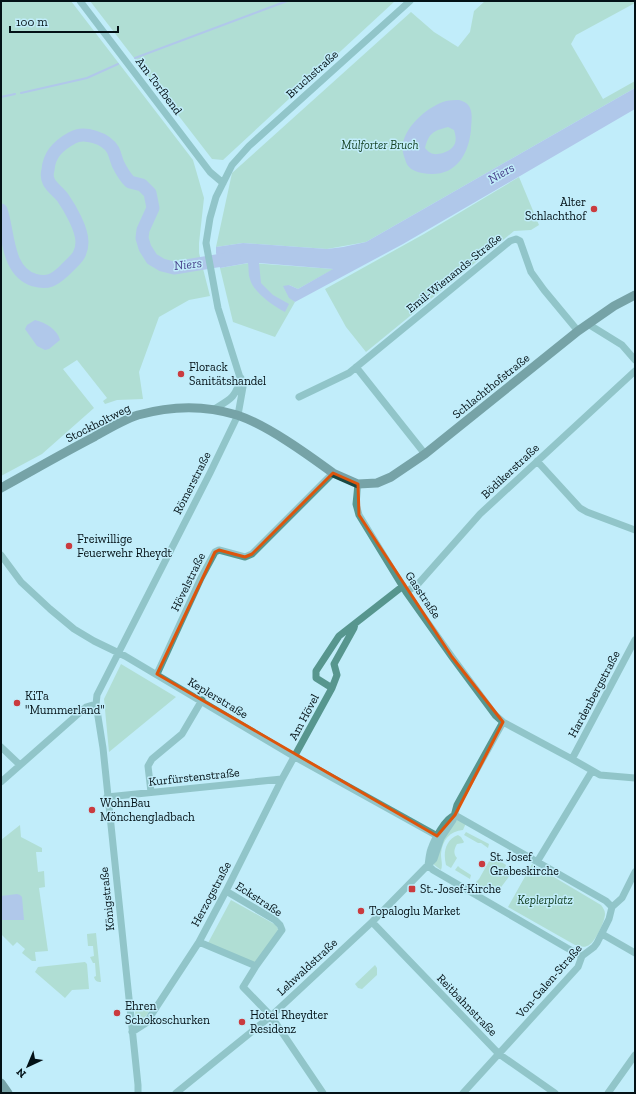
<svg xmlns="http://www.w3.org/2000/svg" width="636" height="1094" font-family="'Zilla Slab',serif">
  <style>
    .green { fill: #9ccca7 }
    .water { fill: #9c9bd8; fill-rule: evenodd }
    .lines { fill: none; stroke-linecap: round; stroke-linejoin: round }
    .stream { stroke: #9c9bd8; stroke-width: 2 }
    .river { stroke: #9c9bd8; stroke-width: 13 }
    .minor { stroke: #57968e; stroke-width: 7 }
    .major { stroke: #1b4944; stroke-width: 9 }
    .marked { fill: none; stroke: #dd550c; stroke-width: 3; stroke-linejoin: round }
    .poi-dot { fill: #ca3b3f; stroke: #c1edfa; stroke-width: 1.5 }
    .labels { text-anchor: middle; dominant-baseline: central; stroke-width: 3; stroke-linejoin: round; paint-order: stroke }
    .street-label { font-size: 12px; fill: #031116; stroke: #c1edfa }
    .park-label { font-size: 12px; font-style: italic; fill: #164326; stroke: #c1edfa }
    .poi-label { font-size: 12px; fill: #031116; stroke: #c1edfa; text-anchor: start }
    .water-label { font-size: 13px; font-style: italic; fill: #49428c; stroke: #c1edfa }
  </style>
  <rect width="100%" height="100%" fill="#c1edfa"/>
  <path class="green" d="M 1,1 L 71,1 L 193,160 L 204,198 L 199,243 L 199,253 L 210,296 L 189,300 L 159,317 L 139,372 L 143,399 L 117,400 L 105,404 L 103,401 L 107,398 L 77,360 L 63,369 L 94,408 L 42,454 L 1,476 Z
    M 90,1 L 395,1 L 223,160 L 212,159 Z
    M 485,1 L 635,1 L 635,3 L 576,35 L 571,44 L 603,99 L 635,81 L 635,88 L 366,242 L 327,249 L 243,243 L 216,247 L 232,173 L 411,12 L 434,32 L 458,47 L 470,32 L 474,11 Z
    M 519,177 L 539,225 L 531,230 L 514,231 L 366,352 L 346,327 L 325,289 L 424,234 Z
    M 249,263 L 334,269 L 298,289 L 289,285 L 289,297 L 295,302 L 275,337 L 233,322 L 220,268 Z
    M 121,664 L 176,697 L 109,752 L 104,699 Z
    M 456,820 L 461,820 L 466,823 L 463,830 C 450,831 442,840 441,854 C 441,860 443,865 441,870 L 433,864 L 439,845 Z
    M 20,825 L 21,837 L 42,848 L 42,852 L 36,852 L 38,872 L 44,871 L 45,887 L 39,888 L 48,951 L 35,952 L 36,961 L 32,961 L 22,953 L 25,949 L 17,942 L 13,946 L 1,934 L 1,840 Z
    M 466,832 L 489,844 L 488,848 L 481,843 L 478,843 L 464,835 Z
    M 458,835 L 461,837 L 464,842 L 463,843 L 457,844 C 454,849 453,854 457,858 L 451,868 L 446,865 C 443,853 445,840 458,835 Z
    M 492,856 L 506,865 L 504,870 L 511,874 L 496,894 L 476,884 L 476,882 L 479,879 Z
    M 532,864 L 601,905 C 603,908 605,910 605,914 C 605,921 595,944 587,946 C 583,948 579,946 575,945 L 508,907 Z
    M 458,866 L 460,868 L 471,875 L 470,879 L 455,870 Z
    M 231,900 L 276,925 L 279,931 L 255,963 L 208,943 Z
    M 96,933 L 101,982 C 97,982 95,981 94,977 L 96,976 L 95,963 L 93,963 L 90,957 L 94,956 L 93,946 L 88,946 L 87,935 L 87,934 Z
    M 85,962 L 87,964 L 89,989 L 72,990 L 65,998 L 35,972 L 38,967 Z
    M 375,965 L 377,968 L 377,975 L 362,989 L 358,988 L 355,984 Z
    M 139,1006 L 149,1012 L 144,1018 L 139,1021 L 136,1019 L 135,1011 Z"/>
  <path class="water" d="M 635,88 L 635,109 L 403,244 L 295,302 L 289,298 L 283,286 L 289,285 L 298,289 L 333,269 L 259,263 L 261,283 L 273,295 L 289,304 L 285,312 C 273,306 253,292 250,279 C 248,274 249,268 248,263 L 220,268 L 216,253 L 216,247 L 243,243 L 327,249 L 343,247 L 366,242 Z
    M 459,100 C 463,101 468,103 470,108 C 473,115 471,123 471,130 C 468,158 453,179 422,173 C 413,171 407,168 405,159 C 403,154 402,149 403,144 C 405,126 430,105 446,101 C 450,100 455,100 459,100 ZM 448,127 L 454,130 C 458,142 455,149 443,153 C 435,155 431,155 425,148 C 429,133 433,131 448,127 Z
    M 35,320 C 46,323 57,329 60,340 L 49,349 L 45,350 L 37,346 L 25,329 L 27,325 Z
    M 17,894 L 20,895 L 22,897 L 24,920 L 3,920 L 1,919 L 1,896 Z"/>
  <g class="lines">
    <path class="stream" d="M 135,58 L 287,1
      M 21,93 L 87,78 L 118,64
      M 1,97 L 15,94"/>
    <path class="river" d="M 1,210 C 9,233 6,271 34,280 C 48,284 54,280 64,271 C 73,261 82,257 82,242 C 82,229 70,208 63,198 C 59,192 52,188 49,182 C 47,178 47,173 48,170 C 49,154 59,145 72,138 C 84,131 106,138 113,150 C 115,154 116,159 118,164 C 121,170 125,177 130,182 L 142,185 L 150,193 L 153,208 L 143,230 L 142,238 L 145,248 L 152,259 L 162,265 L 174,268 L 234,258"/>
    <path class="minor" d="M 80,1 L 210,172 L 223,183
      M 588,324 L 622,345 L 635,360
      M 356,367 L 425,454
      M 299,397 L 349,373 L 510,241 L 516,239 L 520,241 L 531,272 L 544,290 L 578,331
      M 214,409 C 231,399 235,398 241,378
      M 537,461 L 580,508 L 587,512 L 635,530
      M 358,484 L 356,504 L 359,515 L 406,592 L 452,657 L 495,715 L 503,722 L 572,759 L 600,775 L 635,778
      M 1,555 L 21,582 L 50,609 L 74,629 L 94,641 L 125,656 L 295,757 L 441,838
      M 406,592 L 418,584 L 480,514 L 635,371
      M 157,674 L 201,578 L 215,552 L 219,550 L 245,557 L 252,554 L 333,473
      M 332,688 L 316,678 L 316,671 L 339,636 L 403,586
      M 1,747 L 20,765
      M 572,759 L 635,640
      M 1,782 L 86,707 L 96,704
      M 151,792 L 148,766 L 152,759 L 182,734 L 202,700
      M 107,797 L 282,779
      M 455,815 C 445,818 434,840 431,849 C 429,854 429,860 428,865 L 433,870 L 567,948 L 582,956
      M 455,815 L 606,901 L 612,907
      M 537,862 L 592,771
      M 226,891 L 275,920 L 280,925 L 282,930 L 256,966
      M 372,922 L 499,1054 L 555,1093
      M 602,934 L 635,953
      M 199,942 L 256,966 L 243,987 L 271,1016 L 323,1093
      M 132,1032 L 146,1023 L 199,942 L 226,891 L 282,779 L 332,688 L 337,675 L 334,664 L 354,628 L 355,624
      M 138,1093 L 138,1085 L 103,748 L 96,704 L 97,695 L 210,473 L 238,415 L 243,387 L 218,308 L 206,243 L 210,218 L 216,197 L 232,165 L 249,146 L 410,1
      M 176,1093 L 271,1016 L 372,922 L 428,865 L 434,859 L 441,838 L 453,820 L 457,805 L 503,722
      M 463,1093 L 578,967 L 582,956 L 594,947 L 597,943 L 609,919 L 612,907 L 622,898 L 635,872
      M 608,1093 L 635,1055"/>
    <path class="major" d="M 1,488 C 32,471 63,453 94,437 C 108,429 123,420 138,415 C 170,406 205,405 237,415 C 267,425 307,454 333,473 L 358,484 L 377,483 L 391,477 L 425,454 L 578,331 L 614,306 L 635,295
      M 1,1083 L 8,1093"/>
  </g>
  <path d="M0 0H636V1094H0ZM 333,473 L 358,484 L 359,515 L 452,657 L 503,722 L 455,815 L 437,836 L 157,674 L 215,552 L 219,550 L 245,557 L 252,554 Z" fill="#c1edfa" fill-opacity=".55" fill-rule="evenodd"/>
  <path class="marked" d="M 333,473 L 358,484 L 359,515 L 452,657 L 503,722 L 455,815 L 437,836 L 157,674 L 215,552 L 219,550 L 245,557 L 252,554 Z"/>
  <g class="poi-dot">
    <circle cx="594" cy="209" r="4"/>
    <circle cx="181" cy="374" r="4"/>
    <circle cx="69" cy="546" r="4"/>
    <circle cx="17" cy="703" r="4"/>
    <circle cx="92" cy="810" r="4"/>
    <circle cx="482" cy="864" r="4"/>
    <rect x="408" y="885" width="8" height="8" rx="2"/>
    <circle cx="361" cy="911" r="4"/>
    <circle cx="117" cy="1013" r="4"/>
    <circle cx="242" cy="1022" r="4"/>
  </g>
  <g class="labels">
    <g class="street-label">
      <text transform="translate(312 74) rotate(-42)">Bruchstraße</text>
      <text transform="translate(159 86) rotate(53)">Am Torfbend</text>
      <text transform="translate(454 273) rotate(-39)">Emil-Wienands-Straße</text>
      <text transform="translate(491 386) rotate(-39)">Schlachthofstraße</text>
      <text transform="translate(98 423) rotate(-27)">Stockholtweg</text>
      <text transform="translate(510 471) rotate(-43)">Bödikerstraße</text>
      <text transform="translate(192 483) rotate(-63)">Römerstraße</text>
      <text transform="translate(188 582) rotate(-64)">Hövelstraße</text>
      <text transform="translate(423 595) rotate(56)">Gasstraße</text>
      <text transform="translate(594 694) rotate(-62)">Hardenbergstraße</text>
      <text transform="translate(218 698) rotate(31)">Keplerstraße</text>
      <text transform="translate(304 717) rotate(-62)">Am Hövel</text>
      <text transform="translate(194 777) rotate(-6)">Kurfürstenstraße</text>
      <text transform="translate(211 894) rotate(-62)">Herzogstraße</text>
      <text transform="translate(107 899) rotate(-96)">Königstraße</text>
      <text transform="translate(259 899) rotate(33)">Eckstraße</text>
      <text transform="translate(307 967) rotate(-43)">Lehwaldstraße</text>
      <text transform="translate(549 981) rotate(-49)">Von-Galen-Straße</text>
      <text transform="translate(467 1005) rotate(46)">Reitbahnstraße</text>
    </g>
    <g class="park-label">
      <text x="380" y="145">Mülforter Bruch</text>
      <text x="545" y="900">Keplerplatz</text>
    </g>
    <g class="poi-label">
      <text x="586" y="202" text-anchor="end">Alter<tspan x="586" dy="14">Schlachthof</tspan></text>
      <text x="189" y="367">Florack<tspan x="189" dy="14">Sanitätshandel</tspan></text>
      <text x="77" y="539">Freiwillige<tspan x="77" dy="14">Feuerwehr Rheydt</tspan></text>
      <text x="25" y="696">KiTa<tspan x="25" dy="14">"Mummerland"</tspan></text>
      <text x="100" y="803">WohnBau<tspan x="100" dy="14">Mönchengladbach</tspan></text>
      <text x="490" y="857">St. Josef<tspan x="490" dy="14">Grabeskirche</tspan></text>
      <text x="420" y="889">St.-Josef-Kirche</text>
      <text x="369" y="911">Topaloglu Market</text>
      <text x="125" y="1006">Ehren<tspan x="125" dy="14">Schokoschurken</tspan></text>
      <text x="250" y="1015">Hotel Rheydter<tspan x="250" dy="14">Residenz</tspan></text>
    </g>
    <g class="water-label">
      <text transform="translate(501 173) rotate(-30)">Niers</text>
      <text transform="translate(188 264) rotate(-6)">Niers</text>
    </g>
  </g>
  <rect width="636" height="1094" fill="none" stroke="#031116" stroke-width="4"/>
  <g transform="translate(28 1066) rotate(224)" stroke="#c1edfa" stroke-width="3" paint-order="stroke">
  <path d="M0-3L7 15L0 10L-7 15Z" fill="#031116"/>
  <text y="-6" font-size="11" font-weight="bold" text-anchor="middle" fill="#031116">N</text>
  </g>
  <path d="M10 26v6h108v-6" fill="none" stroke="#031116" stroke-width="2"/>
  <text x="16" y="26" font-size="12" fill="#031116" stroke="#c1edfa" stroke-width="3" paint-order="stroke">100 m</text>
</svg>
